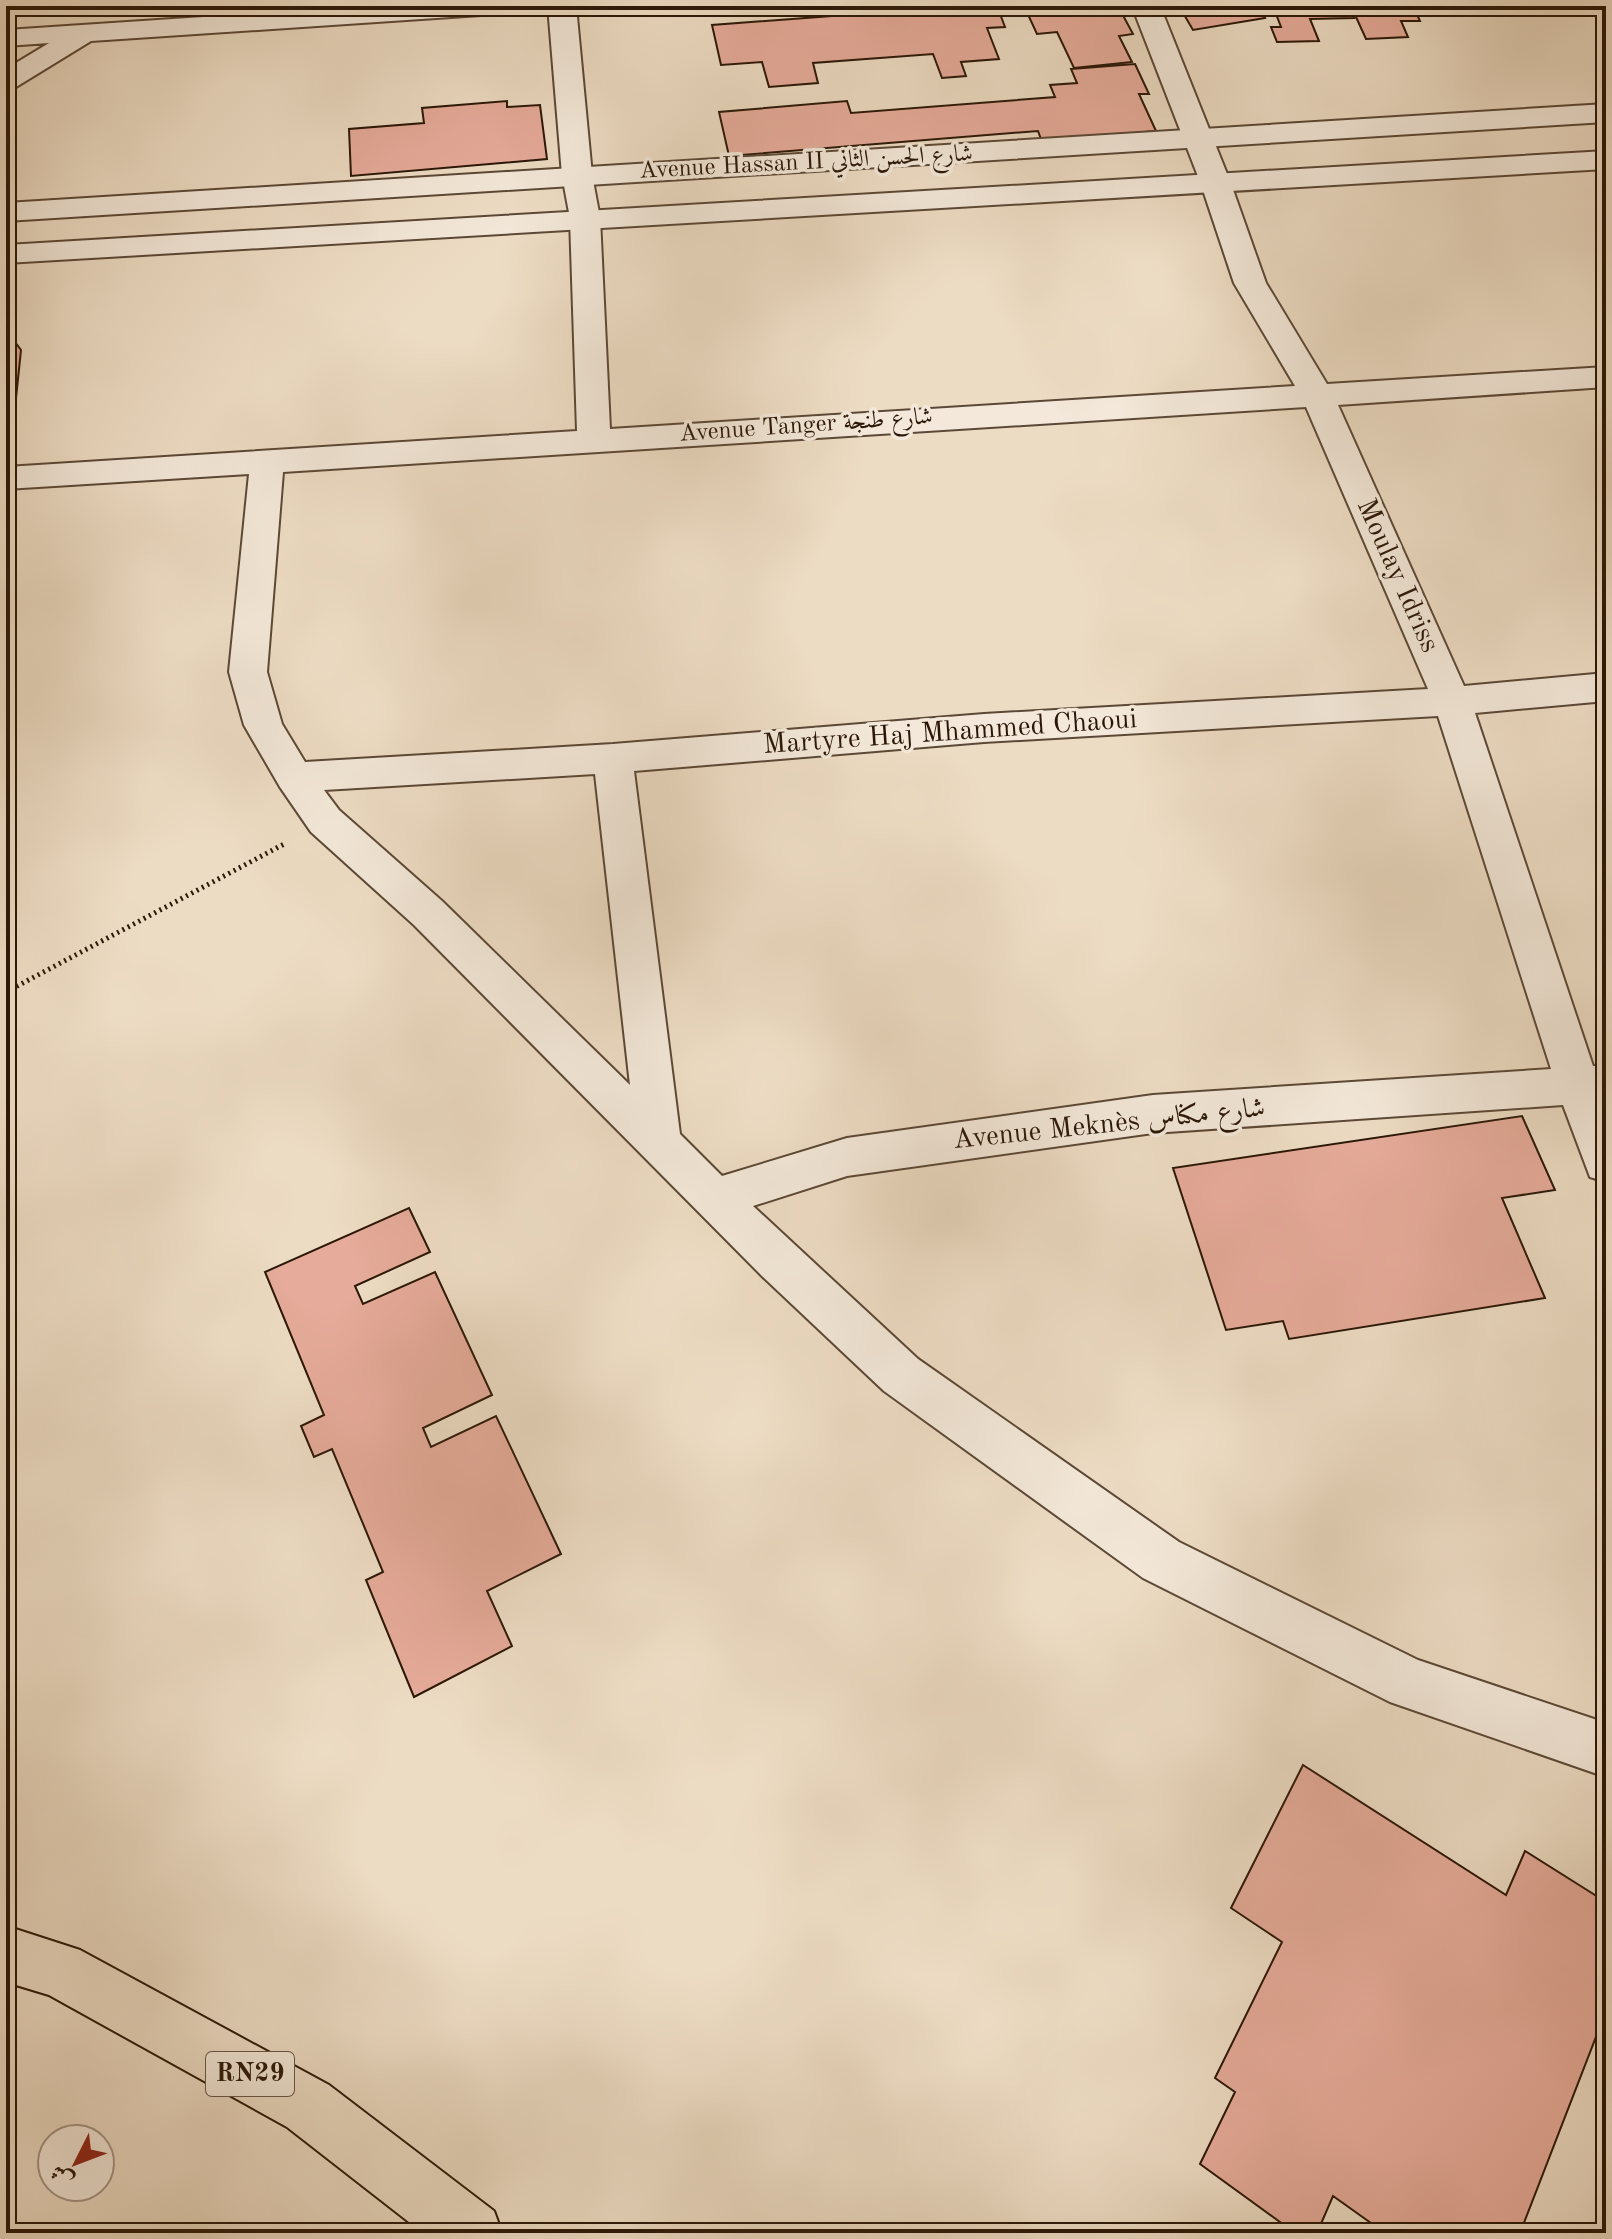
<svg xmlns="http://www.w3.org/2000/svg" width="1612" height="2239" font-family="'Old Standard TT',Amiri,serif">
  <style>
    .building { fill: #e6ab9a; stroke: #2b1707; stroke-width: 2 }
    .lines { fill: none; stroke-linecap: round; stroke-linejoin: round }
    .minor-casing { stroke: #5c4836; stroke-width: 4 }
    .tertiary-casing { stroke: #5c4836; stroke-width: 4 }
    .primary-casing { stroke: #2b1707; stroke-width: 4 }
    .path { stroke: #2b1707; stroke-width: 5; stroke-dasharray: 2 4; stroke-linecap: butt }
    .minor { fill: #f3e8d9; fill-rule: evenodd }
    .tertiary { fill: #f3e8d9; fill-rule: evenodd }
    .primary { fill: #eddcc4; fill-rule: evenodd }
    .labels { text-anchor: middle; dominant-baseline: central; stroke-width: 7; stroke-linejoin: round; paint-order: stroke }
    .far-street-label { font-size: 24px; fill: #2b1707; stroke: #f3e8d9 }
    .shield { fill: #f3e8d9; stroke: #675646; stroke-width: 2 }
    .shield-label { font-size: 26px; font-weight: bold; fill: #2b1707 }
    .street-label { font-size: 28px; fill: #2b1707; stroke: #f3e8d9 }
  </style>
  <rect width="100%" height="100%" fill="#eddcc4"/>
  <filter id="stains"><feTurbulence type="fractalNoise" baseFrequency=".0025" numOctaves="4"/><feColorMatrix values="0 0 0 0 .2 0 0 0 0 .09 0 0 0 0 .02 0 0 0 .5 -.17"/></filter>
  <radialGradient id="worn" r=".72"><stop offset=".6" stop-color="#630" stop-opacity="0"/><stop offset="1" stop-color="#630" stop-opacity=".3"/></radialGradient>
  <path class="building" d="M 966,6 L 997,6 L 1005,27 L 987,28 L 999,59 L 961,62 L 966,76 L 942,78 L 933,54 L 813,63 L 818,83 L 769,87 L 762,62 L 721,65 L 712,25 Z
    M 1024,6 L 1118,6 L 1133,34 L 1119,36 L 1132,62 L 1074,68 L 1057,32 L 1037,34 Z
    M 1179,6 L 1258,6 L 1265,18 L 1193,30 Z
    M 1273,6 L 1349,6 L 1354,18 L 1310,19 L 1319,41 L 1277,42 L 1271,27 L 1281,27 Z
    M 1351,6 L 1413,6 L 1420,21 L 1401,21 L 1408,37 L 1366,39 Z
    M 1438,6 L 1525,6 L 1443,14 Z
    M 1135,64 L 1149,94 L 1139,94 L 1156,131 L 1123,134 L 1045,150 L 1038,131 L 729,156 L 719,112 L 847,101 L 851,113 L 1055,97 L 1050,85 L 1077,83 L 1071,69 Z
    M 507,101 L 507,107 L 540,105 L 547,159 L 351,176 L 349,129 L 424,123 L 422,108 Z
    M 6,330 L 21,350 L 13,427 L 6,428 Z
    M 1522,1116 L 1555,1190 L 1502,1198 L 1545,1298 L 1289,1339 L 1283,1321 L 1226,1330 L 1173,1168 Z
    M 409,1208 L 430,1252 L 355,1286 L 363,1304 L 435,1272 L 492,1395 L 423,1428 L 431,1447 L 496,1416 L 561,1554 L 487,1591 L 512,1646 L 414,1697 L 366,1580 L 383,1572 L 332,1449 L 314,1457 L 301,1426 L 324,1415 L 265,1272 Z
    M 1303,1765 L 1506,1895 L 1525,1851 L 1606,1902 L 1606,2011 L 1520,2233 L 1385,2233 L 1333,2196 L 1317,2233 L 1295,2233 L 1200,2164 L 1235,2092 L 1215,2078 L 1282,1942 L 1231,1908 Z"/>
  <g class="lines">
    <g class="minor-casing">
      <path id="minor" d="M 371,6 L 510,6 L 506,12 L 496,14 L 91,41 L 16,87 L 6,89 L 6,69 L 49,43 L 6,46 L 6,30 Z
        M 548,6 L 576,6 L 592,175 L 600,218 L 610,429 L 1295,386 L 1234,283 L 1201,184 L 1132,6 L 1160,6 L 1231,184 L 1266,283 L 1327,384 L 1606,367 L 1606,387 L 1338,405 L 1464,686 L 1606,673 L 1606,701 L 1475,713 L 1593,1066 L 1606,1066 L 1606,1182 L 1590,1177 L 1563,1105 L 1153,1133 L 847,1176 L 753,1206 L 918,1359 L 1179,1542 L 1418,1660 L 1606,1723 L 1606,1777 L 1390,1702 L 1143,1578 L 884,1391 L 762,1276 L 414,925 L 311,832 L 280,787 L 244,725 L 229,672 L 249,474 L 6,489 L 6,467 L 577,431 L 570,218 L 562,175 ZM 1306,407 L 1428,689 L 984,714 L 613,744 L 305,762 L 282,724 L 267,672 L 283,472 ZM 1438,716 L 1551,1069 L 1153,1095 L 847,1138 L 722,1176 L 680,1134 L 634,771 L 984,742 ZM 595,774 L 630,1085 L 442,901 L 339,810 L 324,790 Z"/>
    </g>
    <g class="tertiary-casing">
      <path id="tertiary" d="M 1606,104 L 1606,122 L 6,221 L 6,203 Z
        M 1606,151 L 1606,169 L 6,263 L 6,245 Z"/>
    </g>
    <g class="primary-casing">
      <path id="primary" d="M 6,1926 L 80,1950 L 329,2085 L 494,2211 L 502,2233 L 423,2233 L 287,2127 L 49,1995 L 6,1982 Z"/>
    </g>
    <path class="path" d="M 6,992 L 286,843"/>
    <use href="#minor" class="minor"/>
    <use href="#tertiary" class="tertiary"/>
    <use href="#primary" class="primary"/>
  </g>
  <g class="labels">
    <g class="far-street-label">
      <text transform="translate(806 163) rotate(-3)">Avenue Hassan II شارع الحسن الثاني</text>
      <text transform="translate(806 426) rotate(-4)">Avenue Tanger شارع طنجة</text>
    </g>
    <rect class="shield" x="206" y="2052" width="88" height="44" rx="6"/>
    <g class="shield-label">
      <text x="250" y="2074">RN29</text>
    </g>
    <g class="street-label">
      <text transform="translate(1397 576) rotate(66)">Moulay Idriss</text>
      <text transform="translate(950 733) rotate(-4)">Martyre Haj Mhammed Chaoui</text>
      <text transform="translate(1109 1125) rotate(-6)">Avenue Meknès شارع مكناس</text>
    </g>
  </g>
  <rect width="1612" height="2239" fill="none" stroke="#eddcc4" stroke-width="32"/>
  <rect x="8" y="8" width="1596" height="2223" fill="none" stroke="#2b1707" stroke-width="4"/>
  <rect x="16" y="16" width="1580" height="2207" fill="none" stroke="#2b1707" stroke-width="2"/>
  <g transform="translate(76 2163) rotate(228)"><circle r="38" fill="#f3e8d9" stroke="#a39485" stroke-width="2"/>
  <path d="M0-6L14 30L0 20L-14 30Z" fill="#8f2418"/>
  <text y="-12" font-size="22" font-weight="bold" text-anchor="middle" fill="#2b1707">ش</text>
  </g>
  <rect width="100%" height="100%" filter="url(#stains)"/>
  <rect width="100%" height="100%" fill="url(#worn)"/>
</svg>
